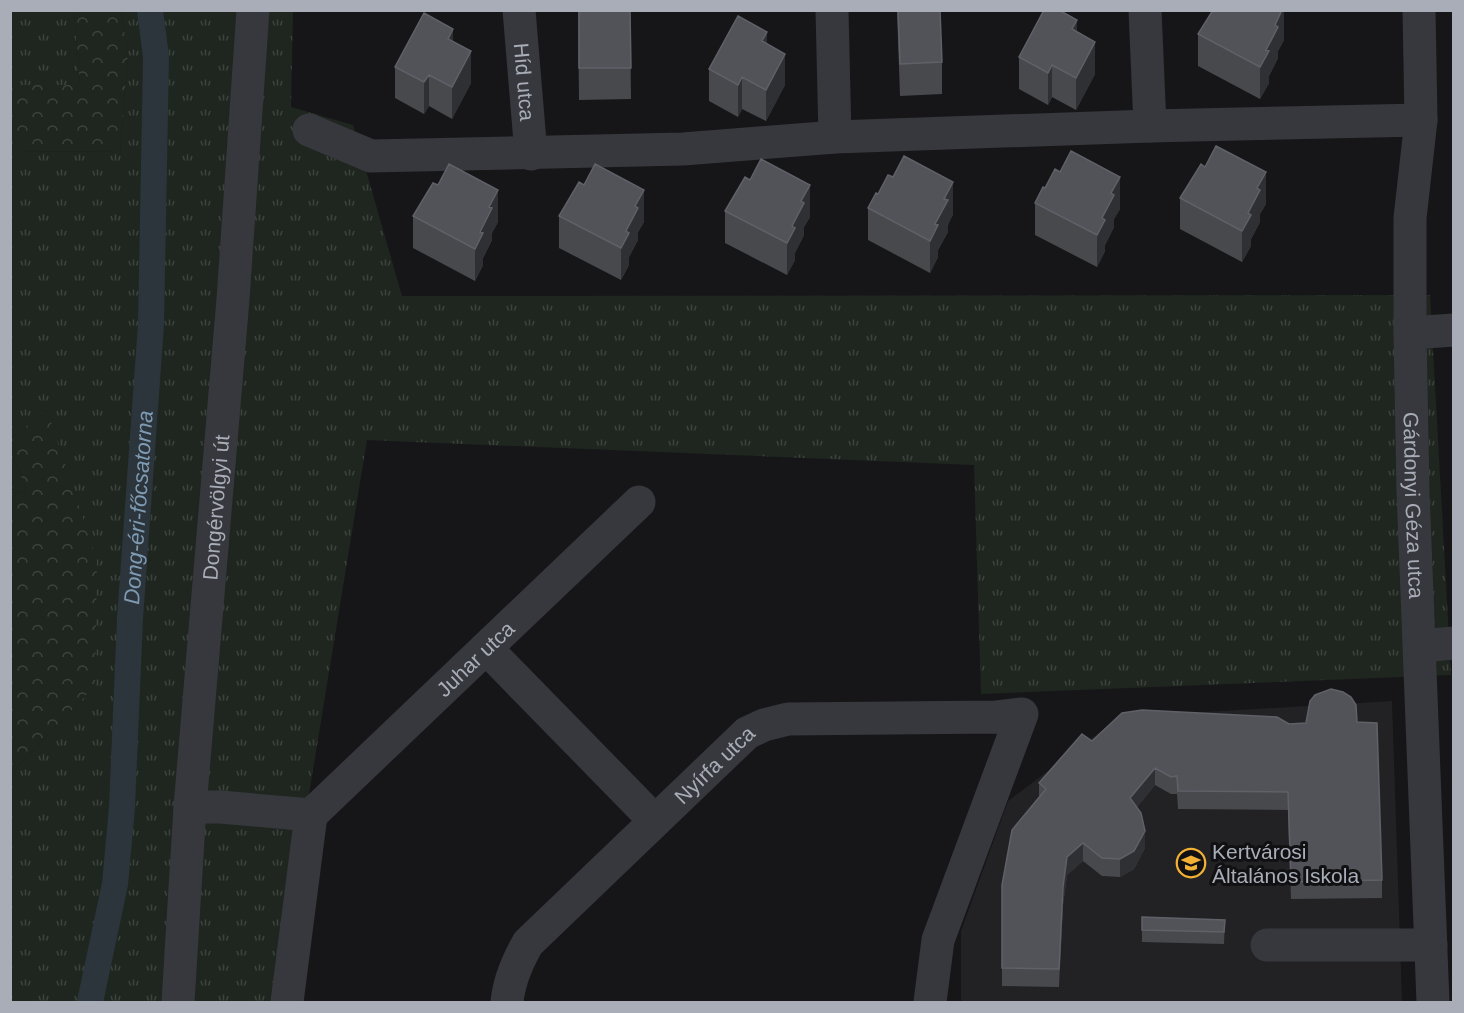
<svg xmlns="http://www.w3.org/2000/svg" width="1464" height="1013" font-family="Arial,sans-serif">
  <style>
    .built { fill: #222225 }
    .grass { fill: url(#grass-tufts) }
    .forest { fill: url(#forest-crowns) }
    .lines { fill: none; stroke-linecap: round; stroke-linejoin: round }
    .canal { stroke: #2c353c; stroke-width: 26 }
    .minor { stroke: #37383d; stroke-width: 33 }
    .wall { fill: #47494d }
    .shaded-wall { fill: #2f3033 }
    .building { fill: #525359; stroke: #5f6168; stroke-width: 1.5 }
    .labels { text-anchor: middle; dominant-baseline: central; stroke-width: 6; stroke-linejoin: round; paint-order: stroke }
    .street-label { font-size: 21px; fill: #a8adb8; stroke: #111113 }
    .poi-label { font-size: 21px; fill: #a8adb8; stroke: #111113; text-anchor: start }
    .water-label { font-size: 22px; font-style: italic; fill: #7f9bb3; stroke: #111113 }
  </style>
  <defs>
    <pattern id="grass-tufts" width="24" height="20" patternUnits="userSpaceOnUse" patternTransform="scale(1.5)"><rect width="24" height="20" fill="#1e261f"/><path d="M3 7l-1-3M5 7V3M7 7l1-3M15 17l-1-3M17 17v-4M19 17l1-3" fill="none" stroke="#3c433d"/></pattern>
    <pattern id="forest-crowns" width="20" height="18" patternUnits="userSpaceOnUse" patternTransform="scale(1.5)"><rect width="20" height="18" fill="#1e261f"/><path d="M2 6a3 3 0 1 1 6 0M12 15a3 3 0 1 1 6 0" fill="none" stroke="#3c433d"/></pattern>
  </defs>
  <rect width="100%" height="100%" fill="#161618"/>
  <path class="built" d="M 1392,701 L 1402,1002 L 961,1002 L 961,931 L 1008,801 L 1120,717 Z"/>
  <path class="grass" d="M 10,11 L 74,11 L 80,85 L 11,85 Z
    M 121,11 L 293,11 L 291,107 L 353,125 L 402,296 L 1430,295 L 1451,675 L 981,694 L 974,465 L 367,440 L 275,1002 L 11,1002 L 11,773 L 95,686 L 47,410 L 11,438 L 11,152 L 120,151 L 128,54 Z
    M 11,450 L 27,491 L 11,494 Z"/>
  <path class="forest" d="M 74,11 L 121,11 L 128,54 L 120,151 L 11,152 L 11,85 L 80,85 Z
    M 47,410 L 97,560 L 95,686 L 11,773 L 11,494 L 27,491 L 11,450 L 11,438 Z"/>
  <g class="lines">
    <path class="canal" id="s1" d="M 90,1002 L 115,884 L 122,807 L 130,619 L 151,324 L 156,57 L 150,10"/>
    <g class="minor">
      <path id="s2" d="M 519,10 L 531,154"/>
      <path d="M 832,10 L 835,137"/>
      <path d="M 1145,10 L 1150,126"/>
      <path id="s3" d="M 1419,10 L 1421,120 L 1410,218 L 1410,333 L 1413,492 L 1433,1002"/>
      <path d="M 309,130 L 371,156 L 683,149 L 835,137 L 1150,126 L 1421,120"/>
      <path d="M 1410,333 L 1454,330"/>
      <path d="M 1420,646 L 1454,643"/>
      <path d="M 486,648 L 655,821"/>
      <path id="s4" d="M 190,807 L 220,807 L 311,815 L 639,502"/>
      <path d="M 1267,945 L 1431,945"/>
      <path id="s5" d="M 178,1002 L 190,807 L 233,299 L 253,10"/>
      <path d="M 287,1002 L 311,815"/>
      <path id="s6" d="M 507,1002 C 509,981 517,962 528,943 L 747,733 L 764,725 L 788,719 L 997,717 L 1022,714 L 938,940 L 930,1002"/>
    </g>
  </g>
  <path class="wall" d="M 578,10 L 630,10 L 631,99 L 579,100 Z
    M 897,10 L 940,10 L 942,62 L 942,94 L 900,96 Z
    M 1284,10 L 1284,40 L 1278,51 L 1278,58 L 1269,76 L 1269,83 L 1260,99 L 1198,66 L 1198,34 Z
    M 1077,32 L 1095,74 L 1076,110 L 1052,97 L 1048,105 L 1019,89 L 1019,57 Z
    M 453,41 L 471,83 L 452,119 L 429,106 L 424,114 L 395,98 L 395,67 Z
    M 767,44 L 785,85 L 766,121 L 742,109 L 738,117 L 709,101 L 709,69 Z
    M 1180,198 L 1266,204 L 1260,214 L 1260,222 L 1251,239 L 1251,246 L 1242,262 L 1180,229 Z
    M 1035,203 L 1120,209 L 1114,219 L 1114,227 L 1105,245 L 1105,251 L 1097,267 L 1035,235 Z
    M 868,208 L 953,214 L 948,225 L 948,232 L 938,250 L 938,257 L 930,273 L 868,240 Z
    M 725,211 L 810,217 L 804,227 L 804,235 L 795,253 L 795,260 L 787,275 L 725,243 Z
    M 413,216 L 498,222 L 492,233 L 492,240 L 483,258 L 483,265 L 475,281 L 413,248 Z
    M 559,216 L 644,222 L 638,232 L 638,240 L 629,257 L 629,265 L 621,280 L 559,248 Z
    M 1357,722 L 1382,880 L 1382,898 L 1291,899 L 1288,810 L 1178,809 L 1177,794 L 1171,794 L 1155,785 L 1137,807 L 1145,848 L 1134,869 L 1120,877 L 1102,876 L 1083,861 L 1067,875 L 1063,905 L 1059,987 L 1002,986 L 1002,885 L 1039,797 L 1039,783 L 1092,741 L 1289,724 Z
    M 1142,917 L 1225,920 L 1224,944 L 1142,942 Z"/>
  <path class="shaded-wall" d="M 1282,10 L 1284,10 L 1284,40 L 1278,51 L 1278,58 L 1269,76 L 1269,83 L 1260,99 L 1260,67 L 1275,25 Z
    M 1077,20 L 1077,52 L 1072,29 Z
    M 453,29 L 453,61 L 448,39 Z
    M 767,32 L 767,64 L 762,41 Z
    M 1095,42 L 1095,74 L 1076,110 L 1076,78 Z
    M 471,51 L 471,83 L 452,119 L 452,87 Z
    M 785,54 L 785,85 L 766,121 L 766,90 Z
    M 1052,65 L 1052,97 L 1048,105 L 1048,73 Z
    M 429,75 L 429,106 L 424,114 L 424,82 Z
    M 742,77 L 742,109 L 738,117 L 738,85 Z
    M 1266,172 L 1266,204 L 1260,214 L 1260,222 L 1251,239 L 1251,246 L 1242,262 L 1242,231 L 1257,188 Z
    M 1120,177 L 1120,209 L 1114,219 L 1114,227 L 1105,245 L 1105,251 L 1097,267 L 1097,235 L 1111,193 Z
    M 953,182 L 953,214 L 948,225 L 948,232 L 938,250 L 938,257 L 930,273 L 930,241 L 944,199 Z
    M 810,185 L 810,217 L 804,227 L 804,235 L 795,253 L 795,260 L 787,275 L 787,243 L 801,201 Z
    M 498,190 L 498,222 L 492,233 L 492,240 L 483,258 L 483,265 L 475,281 L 475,249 L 489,207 Z
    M 644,190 L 644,222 L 638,232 L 638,240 L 629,257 L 629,265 L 621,280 L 621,248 L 635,206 Z
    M 1155,768 L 1155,785 L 1130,816 L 1130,798 Z
    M 1145,831 L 1145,848 L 1134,869 L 1120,877 L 1120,859 Z
    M 1083,843 L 1083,861 L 1067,875 L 1063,905 L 1059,987 L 1063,887 L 1067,857 Z"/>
  <path class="building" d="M 579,10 L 630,10 L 631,68 L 579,68 Z
    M 898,10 L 940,10 L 942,62 L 900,64 Z
    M 1044,10 L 1059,10 L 1077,20 L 1072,29 L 1095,42 L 1076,78 L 1052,65 L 1048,73 L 1019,57 Z
    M 1213,10 L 1282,10 L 1275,25 L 1278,27 L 1266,50 L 1269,51 L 1260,67 L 1198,34 Z
    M 424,13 L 453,29 L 448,39 L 471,51 L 452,87 L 429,75 L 424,82 L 395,67 Z
    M 738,16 L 767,32 L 762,41 L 785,54 L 766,90 L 742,77 L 738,85 L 709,69 Z
    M 1216,146 L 1266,172 L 1257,188 L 1260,190 L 1248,213 L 1251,215 L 1242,231 L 1180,198 L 1201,164 L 1205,167 Z
    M 1071,151 L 1120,177 L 1111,193 L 1114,195 L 1102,218 L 1105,220 L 1097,235 L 1035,203 L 1043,187 L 1045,188 L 1055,169 L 1060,172 Z
    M 904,156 L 953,182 L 944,199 L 948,200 L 935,224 L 938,225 L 930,241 L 868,208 L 876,193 L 878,194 L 888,175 L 893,177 Z
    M 761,159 L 810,185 L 801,201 L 804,203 L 792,226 L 795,228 L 787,243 L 725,211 L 745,177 L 750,180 Z
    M 449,164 L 498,190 L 489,207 L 492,208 L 480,232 L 483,233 L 475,249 L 413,216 L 433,183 L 438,185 Z
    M 595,164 L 644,190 L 635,206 L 638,208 L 626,231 L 629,233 L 621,248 L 559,216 L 579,182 L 584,185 Z
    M 1331,689 L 1343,692 L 1351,697 L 1356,705 L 1357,722 L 1377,723 L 1382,880 L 1291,882 L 1288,792 L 1178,791 L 1177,776 L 1171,777 L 1155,768 L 1130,798 L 1141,813 L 1145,831 L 1134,851 L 1120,859 L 1102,858 L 1083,843 L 1067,857 L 1063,887 L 1059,969 L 1002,968 L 1002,885 L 1012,830 L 1046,789 L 1039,783 L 1082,734 L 1092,741 L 1122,713 L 1142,710 L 1277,717 L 1289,724 L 1306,723 L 1310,701 L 1315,695 Z
    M 1142,917 L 1225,920 L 1224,932 L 1142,930 Z"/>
  <defs>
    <g id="school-ring" transform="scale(1.5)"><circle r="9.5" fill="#111113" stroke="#f2b134" stroke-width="1.5"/><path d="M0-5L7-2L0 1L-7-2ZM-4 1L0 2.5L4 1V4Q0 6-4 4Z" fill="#f2b134"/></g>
  </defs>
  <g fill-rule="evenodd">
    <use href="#school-ring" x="1191" y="863"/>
  </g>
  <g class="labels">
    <g class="street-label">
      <text stroke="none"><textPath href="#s2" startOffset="72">Híd utca</textPath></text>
      <text stroke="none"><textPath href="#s5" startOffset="496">Dongérvölgyi út</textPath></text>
      <text stroke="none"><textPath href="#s3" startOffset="496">Gárdonyi Géza utca</textPath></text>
      <text stroke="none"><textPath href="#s4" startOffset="348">Juhar utca</textPath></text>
      <text stroke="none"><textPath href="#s6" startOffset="321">Nyírfa utca</textPath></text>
    </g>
    <g class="poi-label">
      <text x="1212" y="851">Kertvárosi<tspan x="1212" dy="24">Általános Iskola</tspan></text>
    </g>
    <g class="water-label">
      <text stroke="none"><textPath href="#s1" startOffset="498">Dong-éri-főcsatorna</textPath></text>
    </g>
  </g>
  <rect width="1464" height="1013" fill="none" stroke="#a8adb8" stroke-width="24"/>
</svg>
